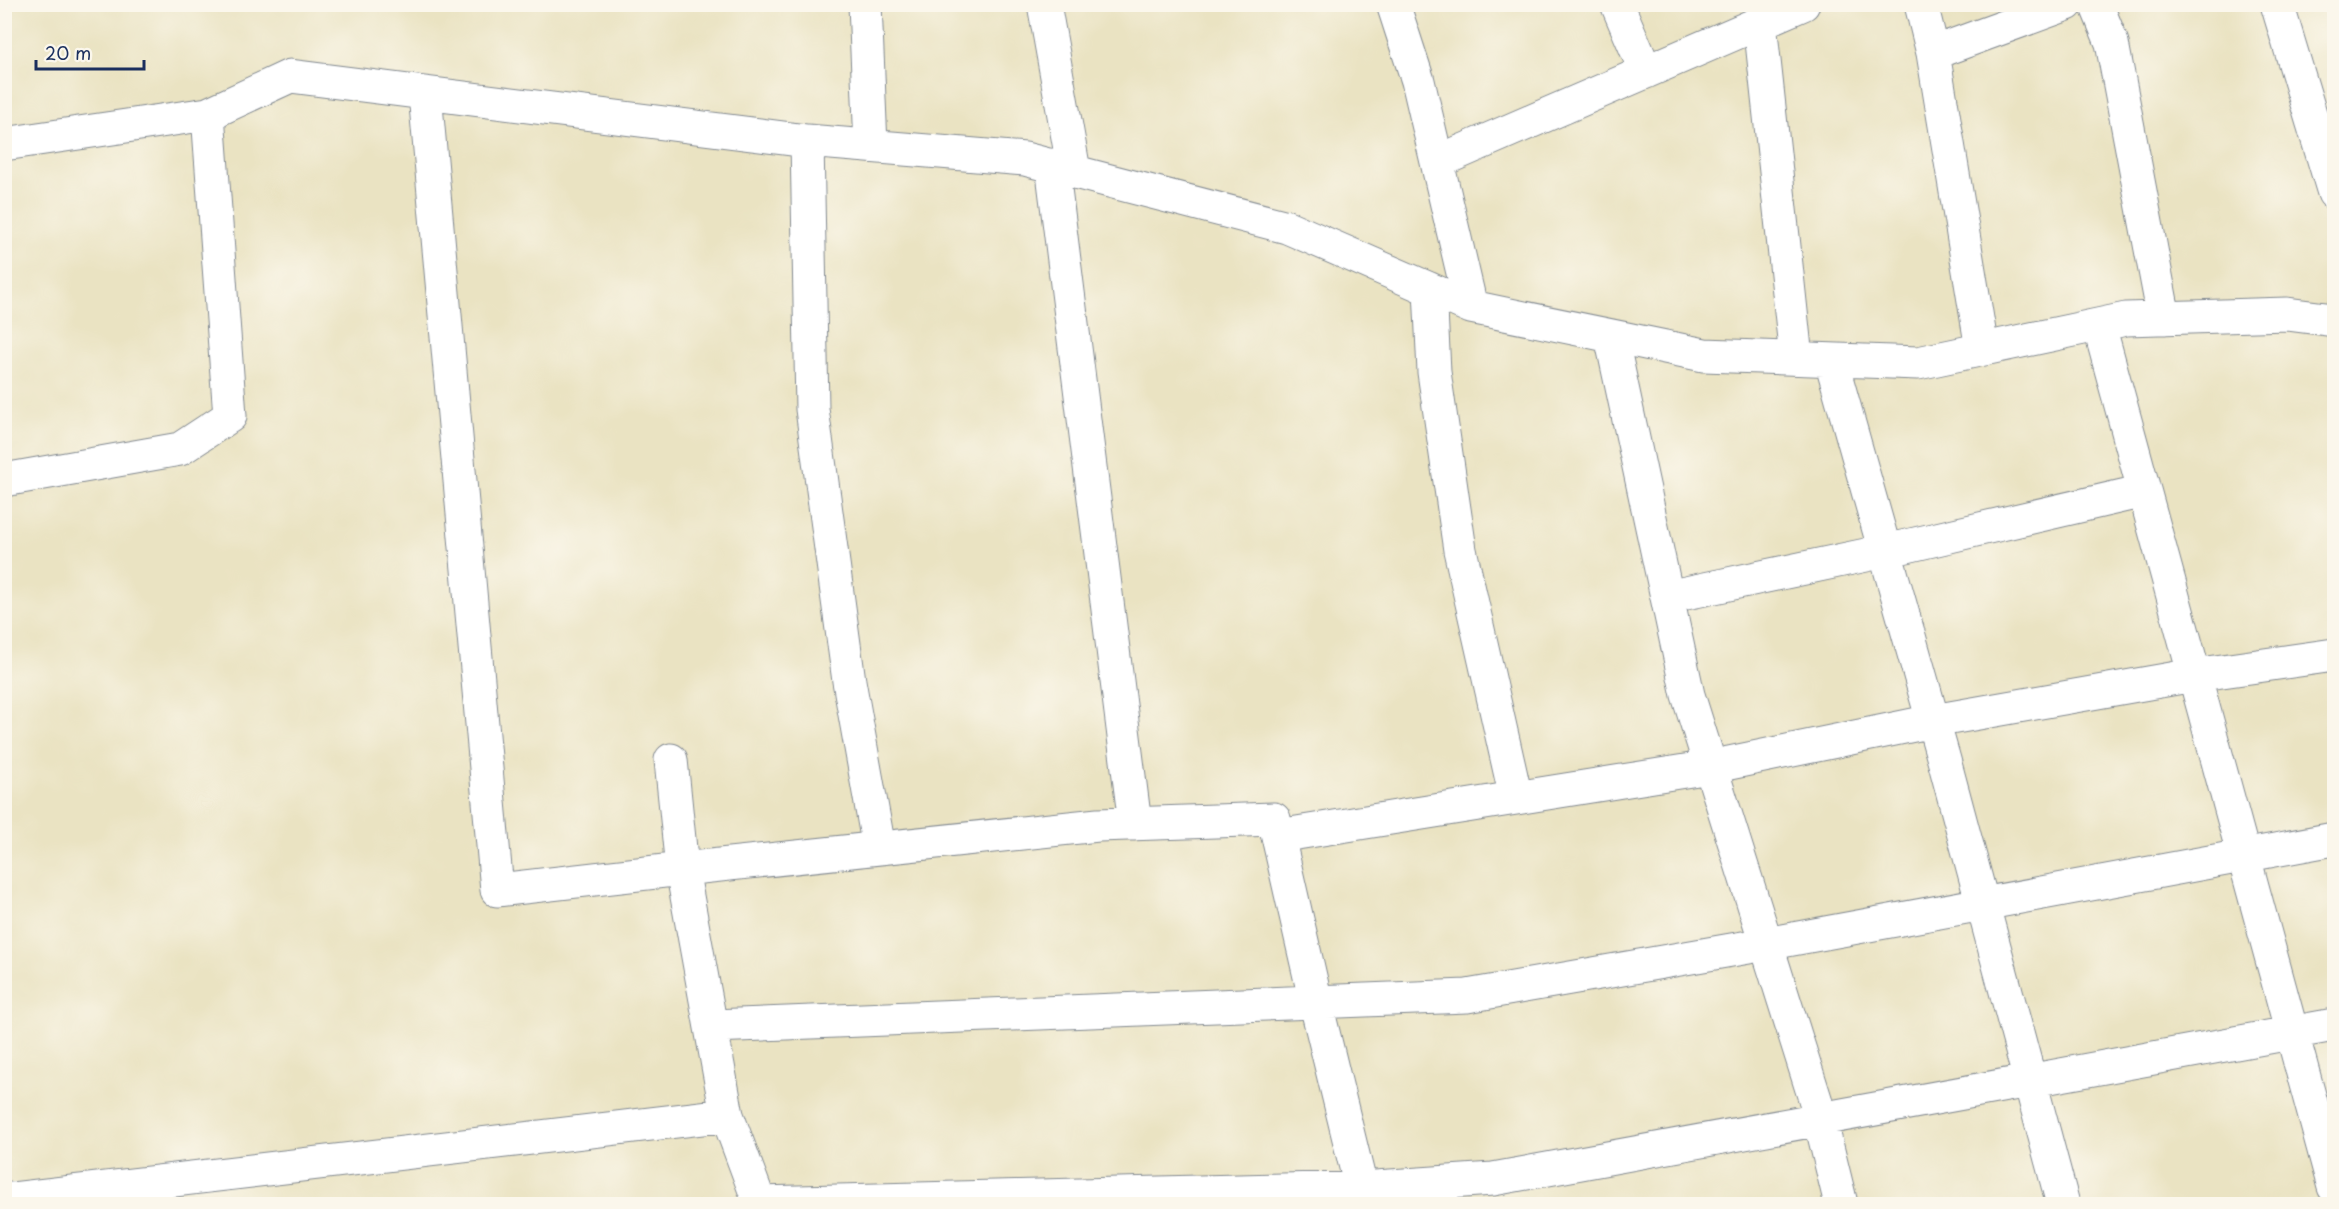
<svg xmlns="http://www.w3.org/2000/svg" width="2339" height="1209" font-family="'Playpen Sans',sans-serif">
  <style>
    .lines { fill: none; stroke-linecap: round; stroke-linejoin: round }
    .street-casing { stroke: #828990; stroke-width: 35 }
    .street { stroke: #fff; stroke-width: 33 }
  </style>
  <rect width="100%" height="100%" fill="#fbf7ec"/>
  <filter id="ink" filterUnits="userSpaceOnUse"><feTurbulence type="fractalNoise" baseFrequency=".0167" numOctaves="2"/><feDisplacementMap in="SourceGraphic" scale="12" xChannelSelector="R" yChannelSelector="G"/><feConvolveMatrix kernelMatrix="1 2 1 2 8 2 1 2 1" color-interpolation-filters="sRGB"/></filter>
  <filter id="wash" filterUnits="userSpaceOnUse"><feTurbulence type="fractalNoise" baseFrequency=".008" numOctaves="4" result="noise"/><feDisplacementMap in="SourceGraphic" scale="24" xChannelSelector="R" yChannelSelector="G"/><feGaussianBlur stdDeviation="1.35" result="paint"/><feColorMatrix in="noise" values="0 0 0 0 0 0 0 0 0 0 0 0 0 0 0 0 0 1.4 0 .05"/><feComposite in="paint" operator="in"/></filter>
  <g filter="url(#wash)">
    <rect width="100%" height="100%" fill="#eae3c2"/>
  </g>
  <g filter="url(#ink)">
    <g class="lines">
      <g class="street-casing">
        <path id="street" d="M 865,4 L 871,146
          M 1044,4 L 1074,171
          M 1393,4 L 1418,81 L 1471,307
          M 1617,4 L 1646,72
          M 1921,4 L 1933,53 L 1982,349
          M 2096,4 L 2112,43 L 2164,318
          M 2277,4 L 2334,193
          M 1760,23 L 1796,358
          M 1933,53 L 2067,4
          M 425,94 L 497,890 L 682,869 L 1098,825 L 1274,819 L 1319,1016 L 1365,1204
          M 807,141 L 812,409 L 849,681 L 879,848
          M 4,144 L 208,114 L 290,76 L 807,141 L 1025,159 L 1287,227 L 1471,307 L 1704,355 L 1918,363 L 2126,319 L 2287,314 L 2334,320
          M 1437,162 L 1803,4
          M 1052,165 L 1135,824
          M 1430,289 L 1434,372 L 1460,550 L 1516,798
          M 2099,325 L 2334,1187
          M 1611,336 L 1688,695 L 1816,1102 L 1841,1204
          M 1831,360 L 1944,760 L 2063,1204
          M 4,480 L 180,449 L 230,416 L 208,114
          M 1667,597 L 1885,551 L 2144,491
          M 671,760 L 682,869 L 727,1115 L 760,1204
          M 1278,836 L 1710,767 L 1933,721 L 2194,675 L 2334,655
          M 712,1026 L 1467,996 L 1766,944 L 2334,839
          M 4,1200 L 727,1115
          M 759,1203 L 1361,1188 L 1493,1179 L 2334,1025"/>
      </g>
      <use href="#street" class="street"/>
    </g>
  </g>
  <rect width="2339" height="1209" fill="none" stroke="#fbf7ec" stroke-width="24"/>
  <path d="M36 60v9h108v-9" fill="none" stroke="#1b2f5e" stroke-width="3"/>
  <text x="45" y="60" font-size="18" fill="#1b2f5e" stroke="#fbf7ec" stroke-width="4.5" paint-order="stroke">20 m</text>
</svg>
